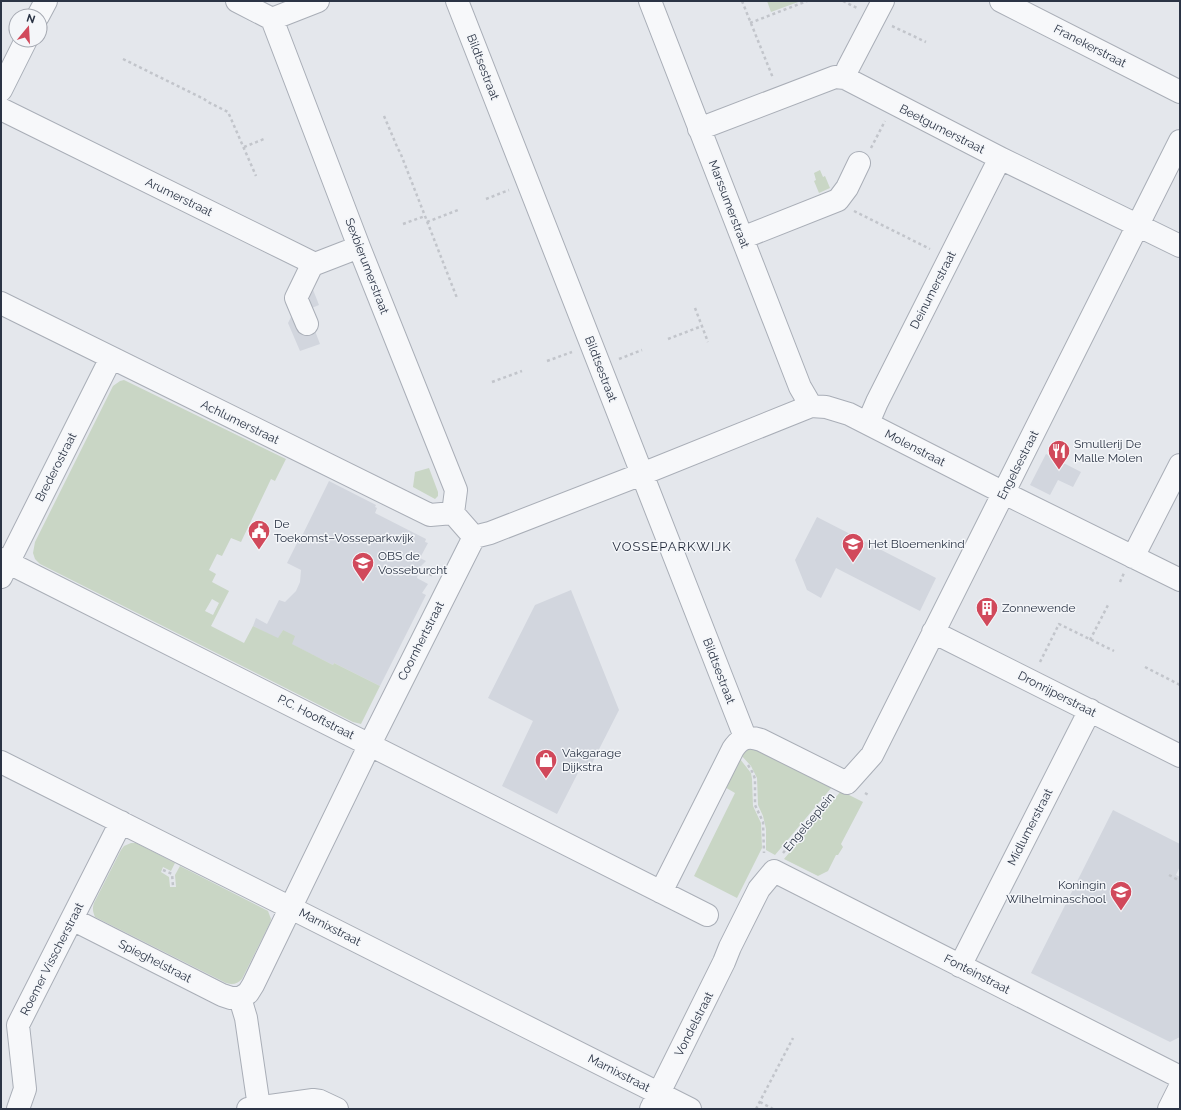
<svg xmlns="http://www.w3.org/2000/svg" width="1181" height="1110" font-family="Raleway,sans-serif">
  <style>
    .built { fill: #d2d6de }
    .green { fill: #c9d6c5; fill-rule: evenodd }
    .lines { fill: none; stroke-linecap: round; stroke-linejoin: round }
    .minor-casing { stroke: #a9aeb7; stroke-width: 24 }
    .path { stroke: #c2c5cb; stroke-width: 2.5; stroke-dasharray: 3 3; stroke-linecap: butt }
    .minor { stroke: #f7f8fa; stroke-width: 22 }
    .labels { text-anchor: middle; dominant-baseline: central; stroke-width: 3; stroke-linejoin: round; paint-order: stroke }
    .street-label { font-size: 12px; fill: #2b3445; stroke: #f4f6f9 }
    .poi-label { font-size: 12px; fill: #2b3445; stroke: #f4f6f9; text-anchor: start }
    .neighbourhood-label { font-size: 13px; letter-spacing: 1px; fill: #1d2536; stroke: #f4f6f9 }
  </style>
  <rect width="100%" height="100%" fill="#e4e7ec"/>
  <path class="built" d="M 300,280 L 310,282 L 319,305 L 307,310 L 320,344 L 300,351 L 288,323 L 294,311 L 287,308 Z
    M 1046,454 L 1081,472 L 1073,487 L 1058,480 L 1050,495 L 1030,485 Z
    M 329,481 L 376,505 L 375,507 L 377,508 L 375,513 L 426,539 L 425,542 L 428,543 L 420,558 L 426,561 L 419,568 L 417,578 L 428,584 L 422,593 L 426,595 L 380,686 L 334,663 L 333,665 L 291,644 L 283,630 L 278,639 L 253,626 L 256,618 L 267,624 L 279,600 L 285,602 L 296,591 L 300,582 L 301,570 L 287,563 L 299,539 L 300,540 Z
    M 817,517 L 936,578 L 920,611 L 836,568 L 821,598 L 807,590 L 795,560 Z
    M 571,590 L 619,710 L 589,769 L 582,765 L 557,814 L 502,786 L 533,721 L 488,698 L 535,605 Z
    M 1113,810 L 1180,844 L 1180,866 L 1176,875 L 1180,877 L 1180,1037 L 1170,1042 L 1031,973 Z"/>
  <path class="green" d="M 767,1 L 801,1 L 771,12 Z
    M 820,170 L 823,177 L 825,176 L 830,188 L 819,193 L 814,181 L 816,180 L 814,173 Z
    M 124,380 L 286,459 L 275,481 L 271,479 L 241,542 L 231,538 L 222,556 L 217,554 L 209,570 L 216,574 L 212,582 L 229,591 L 211,626 L 244,643 L 253,626 L 278,638 L 283,630 L 295,636 L 292,644 L 333,665 L 334,663 L 380,686 L 361,724 L 353,722 L 40,564 L 35,559 L 33,553 L 35,542 L 113,386 L 120,381 ZM 212,599 L 219,603 L 213,615 L 205,611 Z
    M 429,468 L 438,492 L 438,496 L 435,499 L 413,487 L 415,472 Z
    M 754,747 L 832,787 L 775,855 L 766,850 L 766,829 L 763,816 L 758,805 L 757,778 L 751,766 L 740,754 L 743,750 Z
    M 740,759 L 751,773 L 752,779 L 753,806 L 761,823 L 762,848 L 737,898 L 694,876 L 735,793 L 723,786 Z
    M 841,791 L 863,802 L 841,844 L 843,847 L 838,855 L 836,855 L 828,871 L 818,876 L 784,859 Z
    M 131,843 L 136,843 L 175,863 L 171,871 L 163,867 L 161,872 L 169,877 L 170,887 L 176,887 L 175,875 L 180,866 L 268,911 L 271,919 L 270,923 L 242,979 C 237,984 233,985 226,983 L 95,917 C 93,912 92,909 94,903 L 121,850 L 124,846 Z"/>
  <g class="lines">
    <g class="minor-casing">
      <path id="minor" d="M 237,1 L 272,19 L 318,1
        M 457,1 L 745,737
        M 650,1 L 800,387 L 811,406
        M 1001,1 L 1180,92
        M 38,16 L 46,1
        M 272,19 L 359,247 L 456,490 L 453,513
        M 845,78 L 848,68 L 883,1
        M 1,90 L 26,40
        M 1,109 L 315,264 L 359,247
        M 699,129 L 835,77 L 845,78 L 1000,158 L 1180,246
        M 742,238 L 838,200 L 847,188 L 859,163
        M 1,303 L 430,515 L 453,513 L 474,537
        M 307,324 L 296,298 L 313,263
        M 868,423 L 877,402 L 1000,158
        M 1133,557 L 1180,465
        M 1,559 L 707,915
        M 1,577 L 111,358
        M 933,632 L 1180,756
        M 1,762 L 690,1109
        M 661,892 L 733,749 C 740,738 748,735 761,740 L 847,783 L 872,755 L 1180,141
        M 72,919 L 222,995 L 231,998 L 240,998
        M 960,966 L 1090,710
        M 259,1107 L 246,1018 L 240,998 L 248,993 L 253,985 L 370,744 L 474,537 L 490,533 L 642,474 L 811,406 L 826,407 L 849,414 L 1004,493 L 1180,580
        M 18,1109 L 25,1089 L 18,1025 L 121,822
        M 248,1109 L 313,1100 L 320,1101 L 337,1109
        M 651,1109 L 724,962 L 730,947 L 759,889 L 774,871 L 1180,1077
        M 1169,1109 L 1180,1087"/>
    </g>
    <path class="path" d="M 742,1 L 773,78
      M 843,1 L 857,8
      M 750,23 L 807,1
      M 892,26 L 926,42
      M 123,59 L 204,99 L 208,102 L 228,112 L 256,176
      M 384,116 L 398,149 L 400,152 L 457,298
      M 244,147 L 264,139
      M 871,148 L 885,121
      M 486,199 L 509,190
      M 854,211 L 930,249
      M 427,222 L 458,210
      M 403,224 L 425,216
      M 695,308 L 708,342
      M 668,339 L 702,326
      M 619,359 L 642,350
      M 547,361 L 572,352
      M 492,382 L 522,371
      M 419,568 L 433,576
      M 1120,582 L 1124,573
      M 1090,640 L 1108,605
      M 1040,662 L 1059,624 L 1114,651
      M 1145,667 L 1180,685
      M 748,765 L 753,773 L 755,779 L 755,805 L 763,822 L 764,853
      M 865,793 L 870,796
      M 783,853 L 829,797
      M 163,870 L 172,874 L 173,886
      M 1169,875 L 1180,881
      M 760,1102 L 773,1109
      M 756,1109 L 793,1038"/>
    <use href="#minor" class="minor"/>
  </g>
  <defs>
    <g id="restaurant-pin" transform="scale(1.15)"><path d="M0 17L-7.5 6A9.5 9.5 0 1 1 7.5 6Z" fill="#d1495b" stroke="#f4f6f9"/><path d="M-5-6h1v4h1v-4h1v4h1v-4h1v5L-1.5 .5V6h-2V.5L-5-1ZM5-6V6H3V1.5H1.5Q1.5-4 5-6Z" fill="#fff"/></g>
    <g id="civic-pin" transform="scale(1.15)"><path d="M0 17L-7.5 6A9.5 9.5 0 1 1 7.5 6Z" fill="#d1495b" stroke="#f4f6f9"/><path d="M-.6-6.5H3V-4.5H.6V-3L4-1V1h2V6H-6V1h2V-1L-.6-3ZM-1.2 2.5V6h2.4V2.5Z" fill="#fff"/></g>
    <g id="school-pin" transform="scale(1.15)"><path d="M0 17L-7.5 6A9.5 9.5 0 1 1 7.5 6Z" fill="#d1495b" stroke="#f4f6f9"/><path d="M0-5L7-2L0 1L-7-2ZM-4 1L0 2.5L4 1V4Q0 6-4 4Z" fill="#fff"/></g>
    <g id="building-pin" transform="scale(1.15)"><path d="M0 17L-7.5 6A9.5 9.5 0 1 1 7.5 6Z" fill="#d1495b" stroke="#f4f6f9"/><path d="M-4-6H4V6H1V3H-1V6H-4ZM-2.5-4.3h1.7v1.8h-1.7ZM.8-4.3h1.7v1.8H.8ZM-2.5-1h1.7V.8h-1.7ZM.8-1h1.7V.8H.8Z" fill="#fff"/></g>
    <g id="shop-pin" transform="scale(1.15)"><path d="M0 17L-7.5 6A9.5 9.5 0 1 1 7.5 6Z" fill="#d1495b" stroke="#f4f6f9"/><path d="M-5-2.5h2.3a2.7 3.5 0 0 1 5.4 0H5L5.5 6h-11ZM-1.5-2.5h3a1.5 2.3 0 0 0-3 0Z" fill="#fff"/></g>
  </defs>
  <g fill-rule="evenodd">
    <use href="#restaurant-pin" x="1059" y="451"/>
    <use href="#civic-pin" x="259" y="531"/>
    <use href="#school-pin" x="853" y="544"/>
    <use href="#school-pin" x="363" y="563"/>
    <use href="#building-pin" x="987" y="608"/>
    <use href="#shop-pin" x="546" y="760"/>
    <use href="#school-pin" x="1121" y="892"/>
  </g>
  <g class="labels">
    <g class="street-label">
      <text transform="translate(1090 46) rotate(27)">Franekerstraat</text>
      <text transform="translate(483 67) rotate(69)">Bildtsestraat</text>
      <text transform="translate(942 129) rotate(27)">Beetgumerstraat</text>
      <text transform="translate(179 197) rotate(26)">Arumerstraat</text>
      <text transform="translate(729 204) rotate(69)">Marssumerstraat</text>
      <text transform="translate(367 266) rotate(69)">Sexbierumerstraat</text>
      <text transform="translate(933 290) rotate(-63)">Deinumerstraat</text>
      <text transform="translate(601 369) rotate(69)">Bildtsestraat</text>
      <text transform="translate(240 422) rotate(26)">Achlumerstraat</text>
      <text transform="translate(915 448) rotate(27)">Molenstraat</text>
      <text transform="translate(1018 465) rotate(-63)">Engelsestraat</text>
      <text transform="translate(56 467) rotate(-63)">Brederostraat</text>
      <text transform="translate(421 641) rotate(-63)">Coornhertstraat</text>
      <text transform="translate(719 671) rotate(69)">Bildtsestraat</text>
      <text transform="translate(1057 694) rotate(27)">Dronrijperstraat</text>
      <text transform="translate(316 717) rotate(27)">P.C. Hooftstraat</text>
      <text transform="translate(809 822) rotate(-50)">Engelseplein</text>
      <text transform="translate(1030 827) rotate(-63)">Midlumerstraat</text>
      <text transform="translate(330 927) rotate(27)">Marnixstraat</text>
      <text transform="translate(52 959) rotate(-63)">Roemer Visscherstraat</text>
      <text transform="translate(155 961) rotate(27)">Spieghelstraat</text>
      <text transform="translate(977 974) rotate(27)">Fonteinstraat</text>
      <text transform="translate(694 1024) rotate(-63)">Vondelstraat</text>
      <text transform="translate(619 1073) rotate(27)">Marnixstraat</text>
    </g>
    <g class="poi-label">
      <text x="1074" y="444">Smullerij De<tspan x="1074" dy="14">Malle Molen</tspan></text>
      <text x="274" y="524">De<tspan x="274" dy="14">Toekomst–Vosseparkwijk</tspan></text>
      <text x="868" y="544">Het Bloemenkind</text>
      <text x="378" y="556">OBS de<tspan x="378" dy="14">Vosseburcht</tspan></text>
      <text x="1002" y="608">Zonnewende</text>
      <text x="562" y="753">Vakgarage<tspan x="562" dy="14">Dijkstra</tspan></text>
      <text x="1106" y="885" text-anchor="end">Koningin<tspan x="1106" dy="14">Wilhelminaschool</tspan></text>
    </g>
    <g class="neighbourhood-label">
      <text x="672" y="546">VOSSEPARKWIJK</text>
    </g>
  </g>
  <rect width="1181" height="1110" fill="none" stroke="#2b3445" stroke-width="4"/>
  <g transform="translate(28 28) rotate(18)"><circle r="19" fill="#f4f6f9" stroke="#a4a8b1"/>
  <path d="M0-3L7 15L0 10L-7 15Z" fill="#d1495b"/>
  <text y="-6" font-size="11" font-weight="bold" text-anchor="middle" fill="#2b3445">N</text>
  </g>
</svg>
